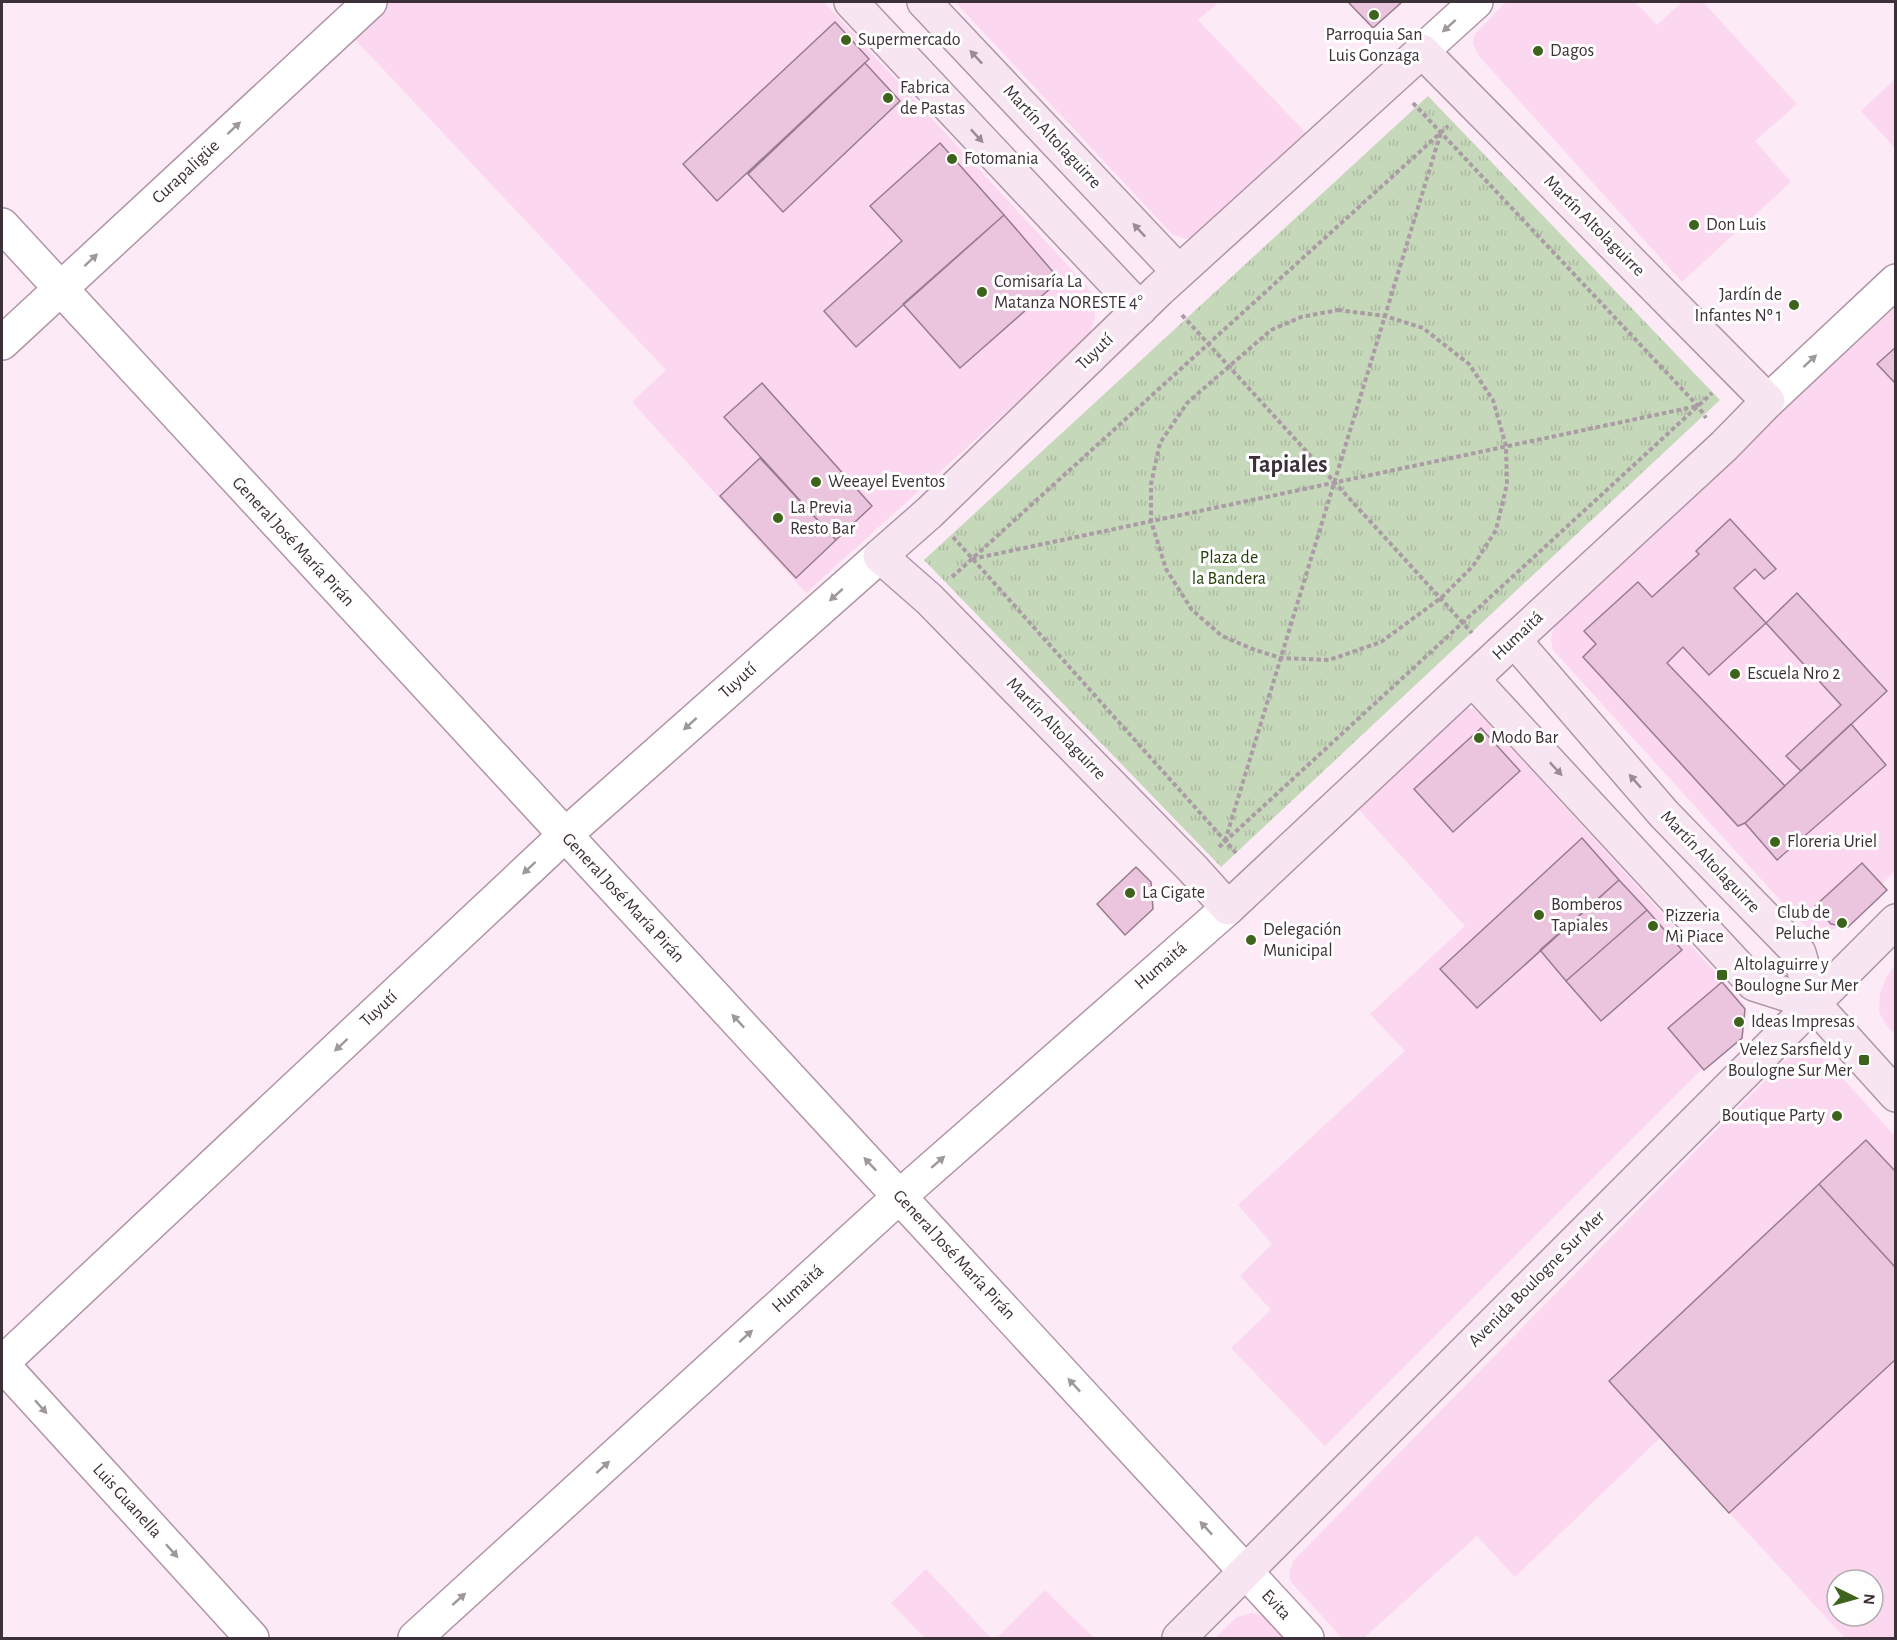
<svg xmlns="http://www.w3.org/2000/svg" width="1897" height="1640" font-family="'Alegreya Sans',sans-serif">
  <style>
    .built { fill: #fcd8f0; fill-rule: evenodd }
    .grass { fill: url(#grass-tufts) }
    .building { fill: #ebc4de; stroke: #977c8e; stroke-width: 1.5 }
    .lines { fill: none; stroke-linecap: round; stroke-linejoin: round }
    .street-casing { stroke: #b095a7; stroke-width: 36 }
    .secondary-casing { stroke: #b095a7; stroke-width: 36 }
    .path { stroke: #aa9ba5; stroke-width: 4; stroke-dasharray: 4.5 3; stroke-linecap: butt }
    .street { stroke: #fff; stroke-width: 33 }
    .secondary { stroke: #f8e5f2; stroke-width: 33 }
    .oneway { fill: #9e989c }
    .oneway2 { fill: #9a8b95 }
    .poi-dot { fill: #3e631c; stroke: #fefefe; stroke-width: 2 }
    .labels { text-anchor: middle; dominant-baseline: central; stroke-width: 6; stroke-linejoin: round; paint-order: stroke }
    .poi-label { font-size: 18px; fill: #3c3138; stroke: #fefefe; text-anchor: start }
    .street-label { font-size: 18px; fill: #3c3138; stroke: #fefefe }
    .park-label { font-size: 18px; fill: #25410a; stroke: #fefefe }
    .district-label { font-size: 24px; font-weight: bold; fill: #3c3138; stroke: #fefefe }
  </style>
  <defs>
    <pattern id="grass-tufts" width="24" height="20" patternUnits="userSpaceOnUse" patternTransform="scale(1.5)"><rect width="24" height="20" fill="#c6d8ba"/><path d="M3 7l-1-3M5 7V3M7 7l1-3M15 17l-1-3M17 17v-4M19 17l1-3" fill="none" stroke="#abbaa1"/></pattern>
  </defs>
  <rect width="100%" height="100%" fill="#fceaf6"/>
  <path class="built" d="M 385,2 L 824,2 L 1087,286 L 1094,300 L 1095,317 L 1089,337 L 806,593 L 632,402 L 666,370 L 350,34 Z
    M 955,2 L 1219,2 L 1198,20 L 1307,134 L 1194,238 L 1182,238 L 1172,234 Z
    M 1506,2 L 1635,2 L 1657,25 L 1682,2 L 1703,2 L 1797,104 L 1755,141 L 1791,182 L 1682,282 L 1479,56 L 1473,44 L 1475,34 Z
    M 1895,79 L 1895,148 L 1861,111 Z
    M 1895,294 L 1895,871 L 1839,927 L 1823,933 L 1813,931 L 1799,921 L 1553,650 L 1551,638 L 1558,617 Z
    M 1464,707 L 1475,710 L 1484,718 L 1745,1005 L 1746,1018 L 1735,1036 L 1325,1446 L 1231,1348 L 1271,1310 L 1240,1276 L 1272,1244 L 1238,1205 L 1405,1051 L 1370,1014 L 1465,926 L 1351,801 Z
    M 1895,965 L 1895,1035 L 1887,1026 L 1879,1012 L 1880,993 L 1887,976 Z
    M 1803,1053 L 1814,1054 L 1827,1061 L 1895,1136 L 1895,1638 L 1845,1638 L 1660,1438 L 1515,1577 L 1477,1536 L 1364,1638 L 1342,1638 L 1291,1582 L 1289,1572 L 1294,1560 L 1783,1062 L 1793,1054 ZM 1837,1580 L 1873,1580 L 1873,1616 L 1837,1616 Z
    M 926,1569 L 991,1638 L 925,1638 L 891,1603 Z
    M 1045,1590 L 1094,1638 L 997,1638 Z
    M 1252,1613 L 1266,1617 L 1292,1638 L 1215,1638 L 1237,1617 Z"/>
  <path class="grass" d="M 1428,96 L 1720,400 L 1221,867 L 924,560 Z"/>
  <path class="building" d="M 1348,2 L 1402,2 L 1373,28 Z
    M 835,22 L 869,59 L 717,201 L 683,164 Z
    M 865,63 L 900,101 L 783,212 L 748,174 Z
    M 940,143 L 1004,215 L 856,347 L 824,311 L 902,241 L 870,206 Z
    M 1004,215 L 1060,280 L 960,368 L 903,304 Z
    M 1896,347 L 1896,384 L 1877,364 Z
    M 762,383 L 872,506 L 836,540 L 724,417 Z
    M 760,458 L 836,540 L 796,578 L 720,496 Z
    M 1730,519 L 1776,569 L 1764,579 L 1755,569 L 1734,588 L 1766,623 L 1709,675 L 1683,647 L 1667,663 L 1785,786 L 1745,823 L 1738,826 L 1583,657 L 1596,644 L 1584,631 L 1638,582 L 1652,597 L 1699,554 L 1696,551 Z
    M 1797,593 L 1887,691 L 1801,771 L 1786,756 L 1841,705 L 1766,623 Z
    M 1851,724 L 1886,765 L 1777,860 L 1745,823 Z
    M 1481,728 L 1520,771 L 1453,832 L 1414,789 Z
    M 1582,838 L 1619,880 L 1477,1008 L 1440,969 Z
    M 1862,863 L 1887,890 L 1848,927 L 1831,924 L 1815,906 Z
    M 1136,867 L 1151,882 L 1153,909 L 1125,935 L 1097,904 Z
    M 1619,880 L 1647,910 L 1566,981 L 1540,950 Z
    M 1647,910 L 1682,950 L 1601,1021 L 1566,981 Z
    M 1722,982 L 1745,1009 L 1742,1038 L 1704,1070 L 1668,1028 Z
    M 1866,1140 L 1896,1172 L 1896,1268 L 1819,1184 Z
    M 1819,1184 L 1896,1268 L 1896,1359 L 1729,1513 L 1609,1381 Z"/>
  <g class="lines">
    <g class="street-casing">
      <path id="street" d="M 1422,51 L 1476,2
        M 2,225 L 1307,1638
        M 2,343 L 370,2
        M 1768,401 L 1896,281
        M 2,1363 L 565,835 L 880,556
        M 2,1364 L 252,1638
        M 415,1638 L 900,1196 L 1228,908"/>
    </g>
    <g class="secondary-casing">
      <path id="secondary" d="M 851,2 L 1140,309
        M 924,2 L 1179,272
        M 1422,51 L 1768,401 L 1724,446 L 1514,640 L 1228,908 L 1193,869 L 929,599 L 880,556 L 930,512 L 1159,290 Z
        M 1514,640 L 1664,814 L 1799,953 L 1813,1003 L 1896,1095
        M 1473,680 L 1754,984 L 1813,1003
        M 1179,1638 L 1896,921"/>
    </g>
    <path class="path" d="M 1413,103 L 1698,406 L 1706,418
      M 1338,310 L 1385,316 L 1423,328 L 1469,364 L 1493,400 L 1506,446 L 1507,484 L 1496,530 L 1473,566 L 1441,598 L 1381,642 L 1329,660 L 1281,658 L 1255,650 L 1222,636 L 1192,610 L 1166,569 L 1151,521 L 1151,484 L 1160,443 L 1187,403 L 1271,330 L 1301,317 Z
      M 1182,315 L 1472,633
      M 953,537 L 1236,853
      M 972,559 L 1698,406
      M 952,577 L 1448,126
      M 1225,841 L 1441,132
      M 1219,847 L 1712,393"/>
    <use href="#street" class="street"/>
    <use href="#secondary" class="secondary"/>
  </g>
  <defs><path id="oneway-solid" d="M-6-.8H1V-3.2L6.5 0L1 3.2V.8H-6Z" transform="scale(1.5)"/></defs>
  <g class="oneway">
    <use href="#oneway-solid" transform="translate(1449 26) rotate(138)"/>
    <use href="#oneway-solid" transform="translate(234 128) rotate(-43)"/>
    <use href="#oneway-solid" transform="translate(91 260) rotate(-43)"/>
    <use href="#oneway-solid" transform="translate(1810 361) rotate(-43)"/>
    <use href="#oneway-solid" transform="translate(836 595) rotate(138)"/>
    <use href="#oneway-solid" transform="translate(690 724) rotate(138)"/>
    <use href="#oneway-solid" transform="translate(529 868) rotate(137)"/>
    <use href="#oneway-solid" transform="translate(738 1021) rotate(-133)"/>
    <use href="#oneway-solid" transform="translate(341 1045) rotate(137)"/>
    <use href="#oneway-solid" transform="translate(938 1162) rotate(-41)"/>
    <use href="#oneway-solid" transform="translate(870 1164) rotate(-133)"/>
    <use href="#oneway-solid" transform="translate(746 1336) rotate(-42)"/>
    <use href="#oneway-solid" transform="translate(1074 1385) rotate(-133)"/>
    <use href="#oneway-solid" transform="translate(41 1407) rotate(48)"/>
    <use href="#oneway-solid" transform="translate(603 1467) rotate(-42)"/>
    <use href="#oneway-solid" transform="translate(1206 1528) rotate(-133)"/>
    <use href="#oneway-solid" transform="translate(172 1551) rotate(48)"/>
    <use href="#oneway-solid" transform="translate(459 1599) rotate(-42)"/>
  </g>
  <g class="oneway2">
    <use href="#oneway-solid" transform="translate(976 57) rotate(-133)"/>
    <use href="#oneway-solid" transform="translate(977 136) rotate(47)"/>
    <use href="#oneway-solid" transform="translate(1139 230) rotate(-133)"/>
    <use href="#oneway-solid" transform="translate(1556 769) rotate(47)"/>
    <use href="#oneway-solid" transform="translate(1635 781) rotate(-131)"/>
  </g>
  <g class="poi-dot">
    <circle cx="1374" cy="15" r="6"/>
    <circle cx="846" cy="40" r="6"/>
    <circle cx="1538" cy="51" r="6"/>
    <circle cx="888" cy="98" r="6"/>
    <circle cx="952" cy="159" r="6"/>
    <circle cx="1694" cy="225" r="6"/>
    <circle cx="982" cy="292" r="6"/>
    <circle cx="1794" cy="305" r="6"/>
    <circle cx="816" cy="482" r="6"/>
    <circle cx="778" cy="518" r="6"/>
    <circle cx="1735" cy="674" r="6"/>
    <circle cx="1479" cy="738" r="6"/>
    <circle cx="1775" cy="842" r="6"/>
    <circle cx="1130" cy="893" r="6"/>
    <circle cx="1539" cy="915" r="6"/>
    <circle cx="1842" cy="923" r="6"/>
    <circle cx="1653" cy="926" r="6"/>
    <circle cx="1251" cy="940" r="6"/>
    <rect x="1716" y="969" width="12" height="12" rx="3"/>
    <circle cx="1739" cy="1022" r="6"/>
    <rect x="1858" y="1054" width="12" height="12" rx="3"/>
    <circle cx="1837" cy="1116" r="6"/>
  </g>
  <g class="labels">
    <g class="poi-label">
      <text x="1374" y="35" text-anchor="middle">Parroquia San<tspan x="1374" dy="21">Luis Gonzaga</tspan></text>
      <text x="858" y="40">Supermercado</text>
      <text x="1550" y="51">Dagos</text>
      <text x="900" y="88">Fabrica<tspan x="900" dy="21">de Pastas</tspan></text>
      <text x="964" y="159">Fotomania</text>
      <text x="1706" y="225">Don Luis</text>
      <text x="994" y="282">Comisaría La<tspan x="994" dy="21">Matanza NORESTE 4°</tspan></text>
      <text x="1782" y="295" text-anchor="end">Jardín de<tspan x="1782" dy="21">Infantes Nº 1</tspan></text>
      <text x="828" y="482">Weeayel Eventos</text>
      <text x="790" y="508">La Previa<tspan x="790" dy="21">Resto Bar</tspan></text>
      <text x="1747" y="674">Escuela Nro 2</text>
      <text x="1491" y="738">Modo Bar</text>
      <text x="1787" y="842">Floreria Uriel</text>
      <text x="1142" y="893">La Cigate</text>
      <text x="1551" y="905">Bomberos<tspan x="1551" dy="21">Tapiales</tspan></text>
      <text x="1830" y="913" text-anchor="end">Club de<tspan x="1830" dy="21">Peluche</tspan></text>
      <text x="1665" y="916">Pizzeria<tspan x="1665" dy="21">Mi Piace</tspan></text>
      <text x="1263" y="930">Delegación<tspan x="1263" dy="21">Municipal</tspan></text>
      <text x="1734" y="965">Altolaguirre y<tspan x="1734" dy="21">Boulogne Sur Mer</tspan></text>
      <text x="1751" y="1022">Ideas Impresas</text>
      <text x="1852" y="1050" text-anchor="end">Velez Sarsfield y<tspan x="1852" dy="21">Boulogne Sur Mer</tspan></text>
      <text x="1825" y="1116" text-anchor="end">Boutique Party</text>
    </g>
    <g class="street-label">
      <text transform="translate(1052 137) rotate(47)">Martín Altolaguirre</text>
      <text transform="translate(186 172) rotate(-43)">Curapaligüe</text>
      <text transform="translate(1594 226) rotate(45)">Martín Altolaguirre</text>
      <text transform="translate(1095 352) rotate(-44)">Tuyutí</text>
      <text transform="translate(293 542) rotate(47)">General José María Pirán</text>
      <text transform="translate(1518 636) rotate(-43)">Humaitá</text>
      <text transform="translate(738 681) rotate(-42)">Tuyutí</text>
      <text transform="translate(1056 729) rotate(46)">Martín Altolaguirre</text>
      <text transform="translate(1710 862) rotate(46)">Martín Altolaguirre</text>
      <text transform="translate(623 898) rotate(47)">General José María Pirán</text>
      <text transform="translate(1161 966) rotate(-41)">Humaitá</text>
      <text transform="translate(379 1009) rotate(-43)">Tuyutí</text>
      <text transform="translate(954 1255) rotate(47)">General José María Pirán</text>
      <text transform="translate(1537 1279) rotate(-45)">Avenida Boulogne Sur Mer</text>
      <text transform="translate(798 1289) rotate(-42)">Humaitá</text>
      <text transform="translate(127 1501) rotate(48)">Luis Guanella</text>
      <text transform="translate(1276 1605) rotate(47)">Evita</text>
    </g>
    <g class="park-label">
      <text x="1229" y="558">Plaza de<tspan x="1229" dy="21">la Bandera</tspan></text>
    </g>
    <g class="district-label">
      <text x="1288" y="465">Tapiales</text>
    </g>
  </g>
  <rect width="1897" height="1640" fill="none" stroke="#3c3138" stroke-width="6"/>
  <g transform="translate(1855 1598) rotate(95)"><circle r="28" fill="#fefefe" stroke="#b0acaf" stroke-width="1.5"/>
  <path d="M0-4.5L10 22L0 15L-10 22Z" fill="#3e631c"/>
  <text y="-9" font-size="16" font-weight="bold" text-anchor="middle" fill="#3c3138">N</text>
  </g>
</svg>
